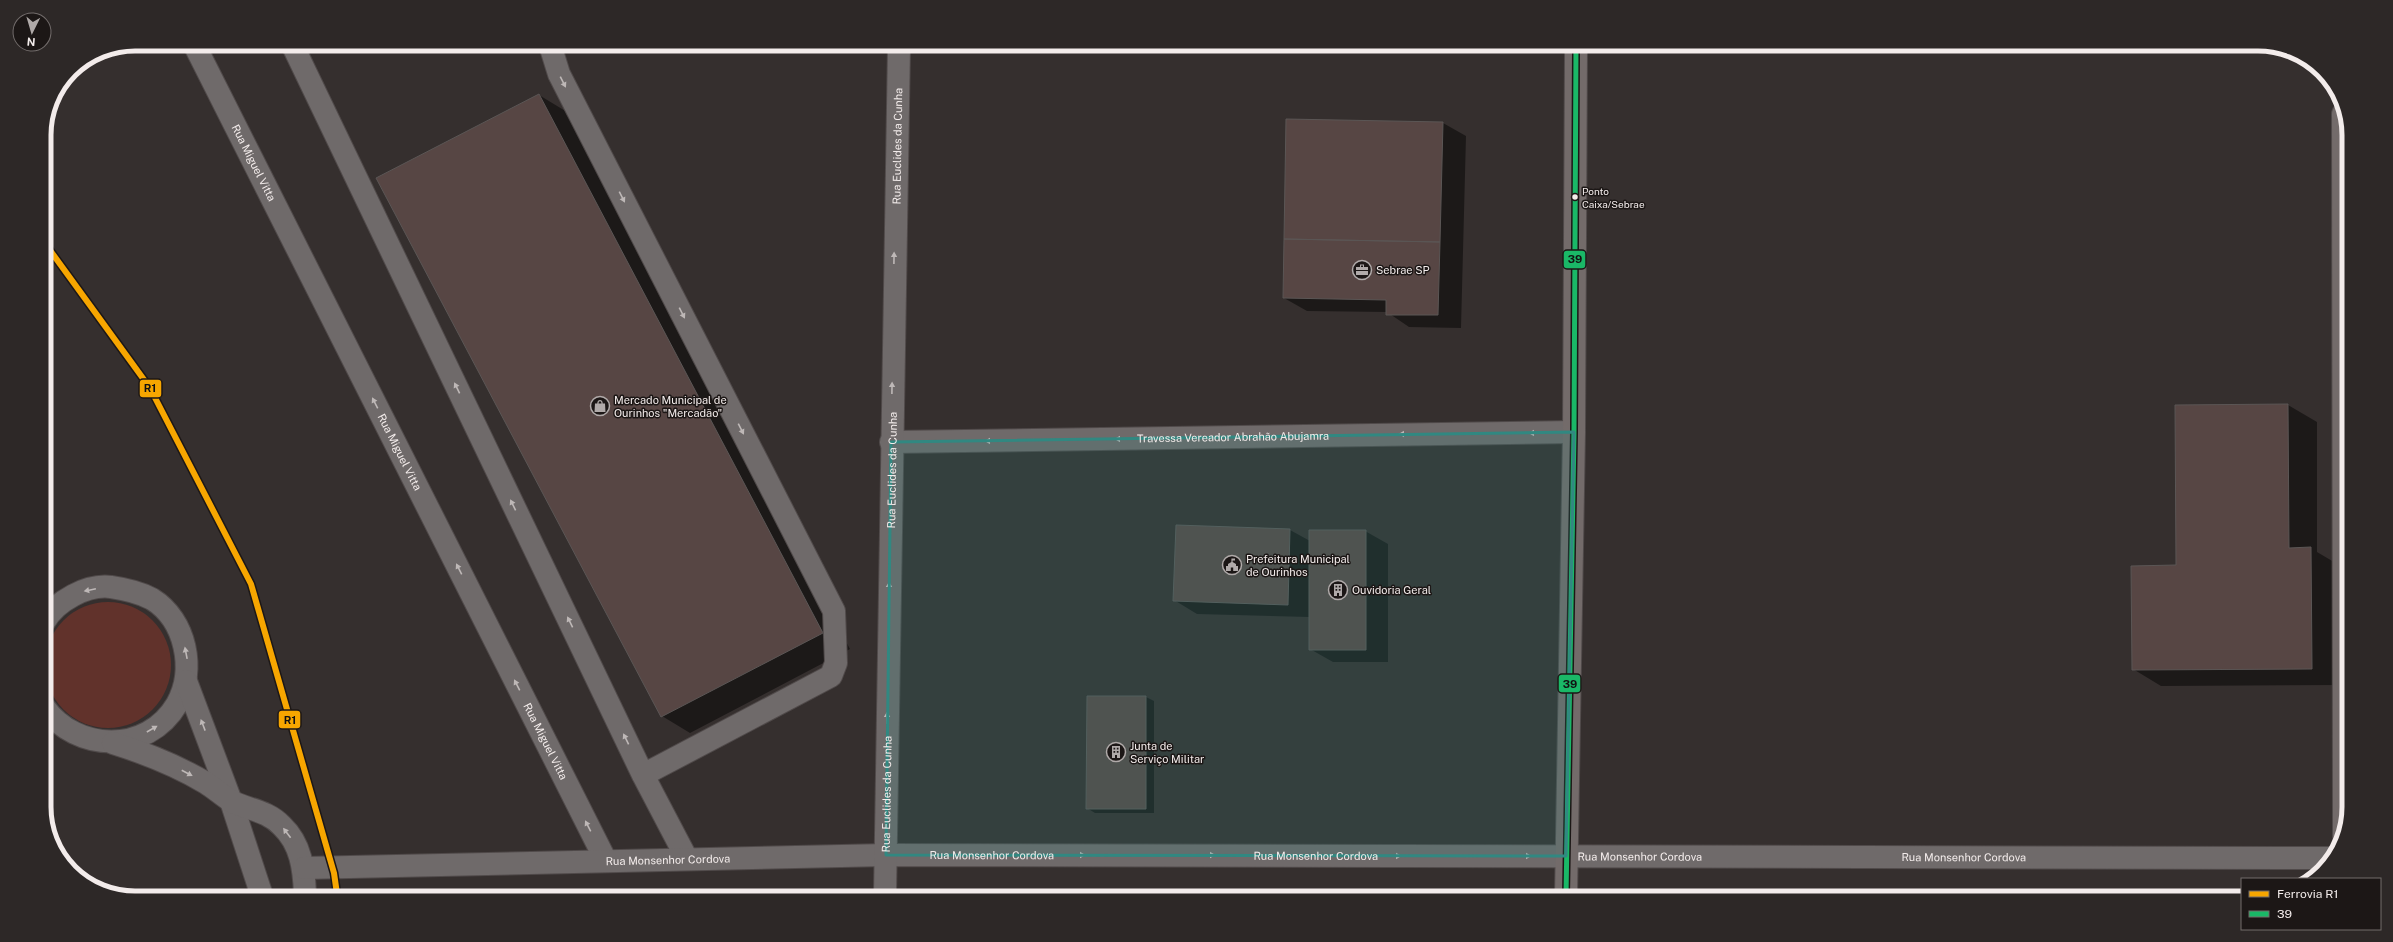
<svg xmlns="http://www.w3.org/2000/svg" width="2393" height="942" font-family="'Public Sans',sans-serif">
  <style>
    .green { fill: #61322b }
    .shadow { fill: #0007 }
    .building { fill: #574644; stroke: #5b5655 }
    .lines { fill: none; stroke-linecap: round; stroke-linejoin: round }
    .lane-casing { stroke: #504a4a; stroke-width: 24 }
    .street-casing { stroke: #504a4a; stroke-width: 24 }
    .secondary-casing { stroke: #504a4a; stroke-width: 24 }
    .lane { stroke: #6f6a6a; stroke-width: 22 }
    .street { stroke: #6f6a6a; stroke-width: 22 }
    .secondary { stroke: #736b6a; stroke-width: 22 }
    .bus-1-casing { stroke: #1c1716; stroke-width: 8 }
    .bus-1 { stroke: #1ab867; stroke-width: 5 }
    .rail-1-casing { stroke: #1c1716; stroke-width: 9 }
    .rail-1 { stroke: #f7a600; stroke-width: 6 }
    .oneway { fill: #beb8b7 }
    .marked { fill: #318881; fill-opacity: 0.2; stroke: #318881; stroke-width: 3; stroke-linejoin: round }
    .bus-dot { fill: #f3eceb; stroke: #1c1716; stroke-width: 1.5 }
    .labels { text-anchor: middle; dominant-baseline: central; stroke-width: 3; stroke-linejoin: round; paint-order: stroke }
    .bus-label { font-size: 10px; fill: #f3eceb; stroke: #1c1716; text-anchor: start }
    .street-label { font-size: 11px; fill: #f3eceb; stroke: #1c1716 }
    .poi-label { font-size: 11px; fill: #f3eceb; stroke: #1c1716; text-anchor: start }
    .rim { fill: none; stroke: #f3eceb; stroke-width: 5 }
    .line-badge { stroke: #1c1716; stroke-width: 1.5 }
    .pale-badge-label { font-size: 11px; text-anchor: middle; font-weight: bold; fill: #111 }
  </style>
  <rect width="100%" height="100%" fill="#352f2e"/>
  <path class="green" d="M45 665a63 63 0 1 1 126 0a63 63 0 1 1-126 0Z"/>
  <path class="shadow" d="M 539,95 L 567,112 L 850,649 L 690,733 L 662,716 Z
    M 1443,123 L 1466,136 L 1461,328 L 1409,327 L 1387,312 L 1307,311 L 1284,298 Z
    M 2288,405 L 2317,422 L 2317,552 L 2339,565 L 2340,685 L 2161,686 L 2133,669 L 2177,566 L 2176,406 Z
    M 1177,526 L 1290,530 L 1310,541 L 1365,531 L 1388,544 L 1388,662 L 1333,662 L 1310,649 L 1310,617 L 1197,614 L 1174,600 Z
    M 1088,697 L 1146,697 L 1154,701 L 1154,813 L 1095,813 L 1087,808 Z"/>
  <path class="building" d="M 539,94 L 823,633 L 661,717 L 376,178 Z
    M 1286,119 L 1443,122 L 1440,242 L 1284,239 Z
    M 1284,239 L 1440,242 L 1438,315 L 1386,315 L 1386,300 L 1283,298 Z
    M 2288,404 L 2289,548 L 2311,547 L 2312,669 L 2132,670 L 2131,566 L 2176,565 L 2175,405 Z
    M 1176,525 L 1290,529 L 1288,605 L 1173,601 Z
    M 1309,530 L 1366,530 L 1366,650 L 1309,650 Z
    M 1087,696 L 1146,696 L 1146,809 L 1086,809 Z"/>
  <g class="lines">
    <g class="lane-casing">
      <path id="lane" d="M 292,44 L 643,775 L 687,859
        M 550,45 L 559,74 L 834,611 L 836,663 L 831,676 L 643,775"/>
    </g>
    <g class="street-casing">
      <g id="street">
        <path id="s1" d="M 194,44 L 606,861"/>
        <path id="s2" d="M 891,442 L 1574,432"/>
        <path d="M 44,622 C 56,601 87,584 111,587 C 125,589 139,592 152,599 C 186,620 196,670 177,704 C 147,755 76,752 44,707"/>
        <path d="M 186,681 L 231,801 L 261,893"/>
        <path d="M 113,743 C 145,753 176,765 206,783 C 214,788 222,795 231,801 C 248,810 267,810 282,826 C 301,844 304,869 305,894"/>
        <path id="s3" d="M 304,868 L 886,855 L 2329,858"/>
        <path id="s4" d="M 885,895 L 899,46"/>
      </g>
    </g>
    <g class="secondary-casing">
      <path id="secondary" d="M 2343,114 L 2344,837
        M 1566,896 L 1574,432 L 1576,47"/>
    </g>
    <use href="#lane" class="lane"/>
    <use href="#street" class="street"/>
    <use href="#secondary" class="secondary"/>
    <g class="bus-1-casing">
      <path id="bus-1" d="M 1566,896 L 1574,432 L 1576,47"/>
    </g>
    <use href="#bus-1" class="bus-1"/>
    <g class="rail-1-casing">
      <path id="rail-1" d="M 44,242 L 150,388 L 251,584 L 334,873 L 337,894"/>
    </g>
    <use href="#rail-1" class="rail-1"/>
  </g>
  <defs><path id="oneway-solid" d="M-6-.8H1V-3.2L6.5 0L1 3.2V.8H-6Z"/></defs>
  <g class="oneway">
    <use href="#oneway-solid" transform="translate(563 82) rotate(63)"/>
    <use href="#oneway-solid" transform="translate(622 197) rotate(63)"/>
    <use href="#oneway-solid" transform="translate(894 258) rotate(-89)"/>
    <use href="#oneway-solid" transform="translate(682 313) rotate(63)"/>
    <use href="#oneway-solid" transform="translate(457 388) rotate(-116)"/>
    <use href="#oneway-solid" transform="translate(892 388) rotate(-89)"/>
    <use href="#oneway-solid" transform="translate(375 403) rotate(-117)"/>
    <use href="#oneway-solid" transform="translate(741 429) rotate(63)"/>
    <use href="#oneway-solid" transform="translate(1535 433) rotate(179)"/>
    <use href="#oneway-solid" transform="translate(1405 434) rotate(179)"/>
    <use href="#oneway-solid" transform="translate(1121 439) rotate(179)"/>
    <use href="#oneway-solid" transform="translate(991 441) rotate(179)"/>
    <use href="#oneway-solid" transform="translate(513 505) rotate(-116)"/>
    <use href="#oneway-solid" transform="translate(459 569) rotate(-117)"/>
    <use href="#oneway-solid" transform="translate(889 588) rotate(-89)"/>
    <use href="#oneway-solid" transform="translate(90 590) rotate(168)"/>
    <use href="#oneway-solid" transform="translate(570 622) rotate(-116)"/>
    <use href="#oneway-solid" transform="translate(186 653) rotate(-101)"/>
    <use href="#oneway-solid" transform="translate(517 685) rotate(-117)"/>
    <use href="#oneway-solid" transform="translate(887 718) rotate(-89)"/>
    <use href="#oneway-solid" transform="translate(203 725) rotate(-111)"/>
    <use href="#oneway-solid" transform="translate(152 729) rotate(-30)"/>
    <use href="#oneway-solid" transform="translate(626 739) rotate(-116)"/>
    <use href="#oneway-solid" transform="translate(187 773) rotate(28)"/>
    <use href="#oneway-solid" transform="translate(588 826) rotate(-117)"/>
    <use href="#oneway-solid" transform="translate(287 833) rotate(-127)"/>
    <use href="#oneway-solid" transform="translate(1079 855)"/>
    <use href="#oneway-solid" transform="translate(1209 855)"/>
    <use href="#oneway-solid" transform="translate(1395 856)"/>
    <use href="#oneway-solid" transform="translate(1525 856)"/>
  </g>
  <path class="marked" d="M 1574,432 L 1566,856 L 886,855 L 891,442 Z"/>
  <defs>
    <g id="office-ring" transform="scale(1)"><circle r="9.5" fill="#1c1716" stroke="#b0aaa9" stroke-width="1.5"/><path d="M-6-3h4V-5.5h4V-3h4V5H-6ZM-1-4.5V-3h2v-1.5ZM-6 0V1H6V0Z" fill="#b0aaa9"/></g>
    <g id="shop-ring" transform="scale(1)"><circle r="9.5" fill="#1c1716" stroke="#b0aaa9" stroke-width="1.5"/><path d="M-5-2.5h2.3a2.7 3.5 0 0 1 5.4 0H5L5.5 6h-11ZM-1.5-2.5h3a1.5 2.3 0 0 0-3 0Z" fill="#b0aaa9"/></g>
    <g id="civic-ring" transform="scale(1)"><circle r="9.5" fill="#1c1716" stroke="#b0aaa9" stroke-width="1.5"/><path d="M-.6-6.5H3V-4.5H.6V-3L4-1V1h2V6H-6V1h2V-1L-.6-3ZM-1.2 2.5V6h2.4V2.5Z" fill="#b0aaa9"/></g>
    <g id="building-ring" transform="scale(1)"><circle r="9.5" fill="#1c1716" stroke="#b0aaa9" stroke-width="1.5"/><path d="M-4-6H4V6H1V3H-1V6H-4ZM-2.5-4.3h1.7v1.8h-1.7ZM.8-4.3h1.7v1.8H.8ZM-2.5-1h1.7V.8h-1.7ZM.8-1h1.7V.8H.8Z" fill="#b0aaa9"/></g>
  </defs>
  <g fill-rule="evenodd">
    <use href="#office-ring" x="1362" y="270"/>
    <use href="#shop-ring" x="600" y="406"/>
    <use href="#civic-ring" x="1232" y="565"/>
    <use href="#building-ring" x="1338" y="590"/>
    <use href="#building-ring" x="1116" y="752"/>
  </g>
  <circle class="bus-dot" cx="1575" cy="197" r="3.5"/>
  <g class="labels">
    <g class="bus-label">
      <text x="1582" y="191">Ponto<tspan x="1582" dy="13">Caixa/Sebrae</tspan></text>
    </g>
    <g class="street-label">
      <text stroke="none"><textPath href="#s4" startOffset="749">Rua Euclides da Cunha</textPath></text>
      <text stroke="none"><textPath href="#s1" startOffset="133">Rua Miguel Vitta</textPath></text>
      <text stroke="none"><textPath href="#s2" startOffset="342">Travessa Vereador Abrahão Abujamra</textPath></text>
      <text stroke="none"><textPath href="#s1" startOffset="457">Rua Miguel Vitta</textPath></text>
      <text stroke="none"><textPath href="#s4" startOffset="425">Rua Euclides da Cunha</textPath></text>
      <text stroke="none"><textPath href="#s1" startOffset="781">Rua Miguel Vitta</textPath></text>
      <text stroke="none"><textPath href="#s4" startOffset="101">Rua Euclides da Cunha</textPath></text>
      <text stroke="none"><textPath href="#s3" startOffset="688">Rua Monsenhor Cordova</textPath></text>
      <text stroke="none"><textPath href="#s3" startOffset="1012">Rua Monsenhor Cordova</textPath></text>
      <text stroke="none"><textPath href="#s3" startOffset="1336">Rua Monsenhor Cordova</textPath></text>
      <text stroke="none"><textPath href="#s3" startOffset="1660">Rua Monsenhor Cordova</textPath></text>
      <text stroke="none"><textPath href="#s3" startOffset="364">Rua Monsenhor Cordova</textPath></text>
    </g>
    <g class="poi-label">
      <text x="1376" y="270">Sebrae SP</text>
      <text x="614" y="400">Mercado Municipal de<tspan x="614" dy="13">Ourinhos "Mercadão"</tspan></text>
      <text x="1246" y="559">Prefeitura Municipal<tspan x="1246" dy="13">de Ourinhos</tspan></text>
      <text x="1352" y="590">Ouvidoria Geral</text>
      <text x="1130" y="746">Junta de<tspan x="1130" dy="13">Serviço Militar</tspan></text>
    </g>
  </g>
  <path d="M0 0H2393V942H0ZM135 51H2258A84 84 0 0 1 2342 135V807A84 84 0 0 1 2258 891H135A84 84 0 0 1 51 807V135A84 84 0 0 1 135 51Z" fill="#2d2827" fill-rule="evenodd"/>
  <path class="rim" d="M135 51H2258A84 84 0 0 1 2342 135V807A84 84 0 0 1 2258 891H135A84 84 0 0 1 51 807V135A84 84 0 0 1 135 51Z"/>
  <g class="line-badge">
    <rect x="1563" y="250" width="23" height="19" rx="4" fill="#1ab867"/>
    <rect x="139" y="379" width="23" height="19" rx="4" fill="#f7a600"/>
    <rect x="1558" y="674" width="23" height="19" rx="4" fill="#1ab867"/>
    <rect x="278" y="710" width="23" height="19" rx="4" fill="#f7a600"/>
  </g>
  <g class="pale-badge-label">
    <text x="1575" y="263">39</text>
    <text x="150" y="392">R1</text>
    <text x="1570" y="688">39</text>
    <text x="290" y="724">R1</text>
  </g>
  <rect x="2241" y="878" width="140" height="52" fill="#1c1716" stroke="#726c6b"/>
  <rect x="2249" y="891" width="20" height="6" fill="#f7a600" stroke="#726c6b"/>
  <text x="2277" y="898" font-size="12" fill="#f3eceb">Ferrovia R1</text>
  <rect x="2249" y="911" width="20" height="6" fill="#1ab867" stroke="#726c6b"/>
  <text x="2277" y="918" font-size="12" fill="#f3eceb">39</text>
  <g transform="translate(32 32) rotate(185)"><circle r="19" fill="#1c1716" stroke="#726c6b"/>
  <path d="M0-3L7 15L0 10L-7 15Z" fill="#b0aaa9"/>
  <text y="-6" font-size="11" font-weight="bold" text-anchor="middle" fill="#f3eceb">N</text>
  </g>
</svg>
